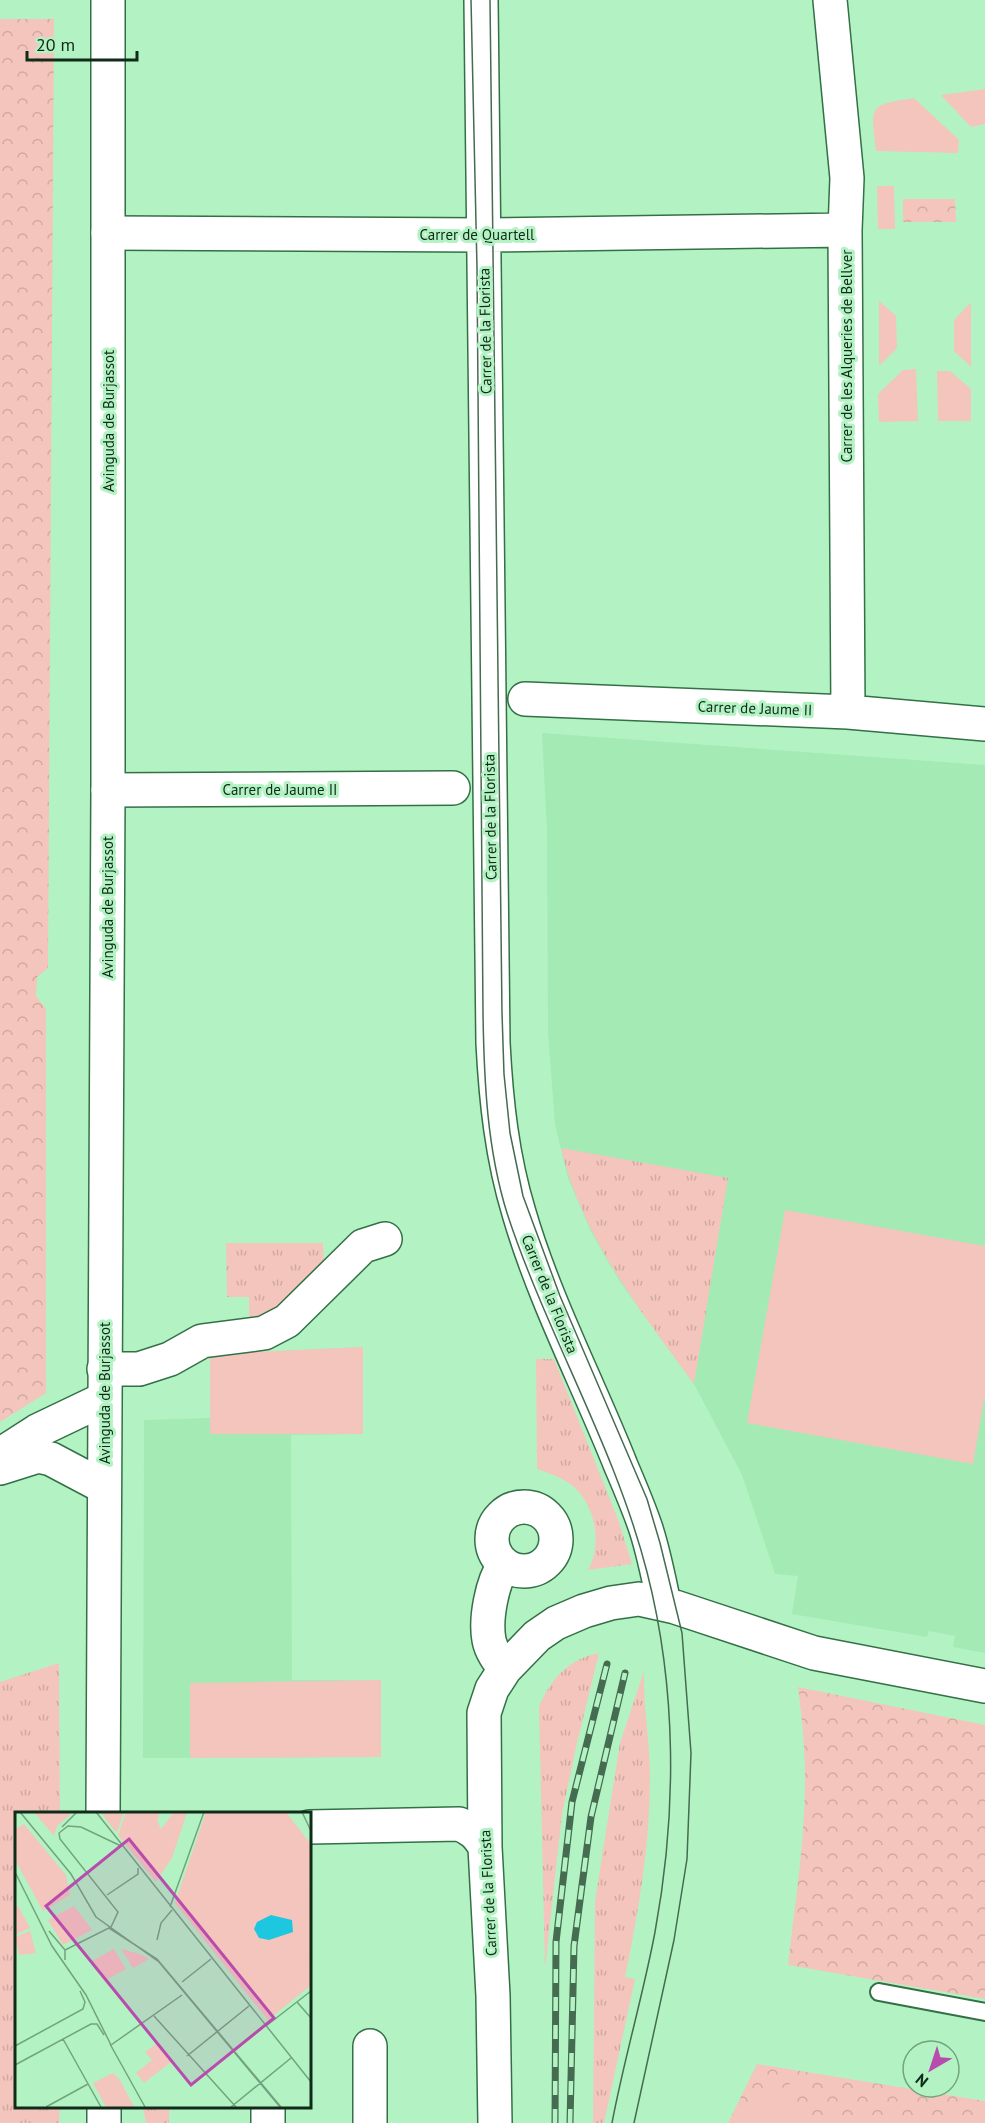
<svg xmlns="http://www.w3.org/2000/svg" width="985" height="2123" font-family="'PT Sans',sans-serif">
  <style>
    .built { fill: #a4eab5 }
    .grass { fill: url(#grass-tufts) }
    .park { fill: url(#park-crowns) }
    .garden { fill: #f4c5bc }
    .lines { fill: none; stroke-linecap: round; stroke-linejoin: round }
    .lane-casing { stroke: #337046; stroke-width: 20 }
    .street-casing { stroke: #337046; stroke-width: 36 }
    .secondary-casing { stroke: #337046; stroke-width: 36 }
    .lane { stroke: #fff; stroke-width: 16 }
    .street { stroke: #fff; stroke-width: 33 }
    .secondary { stroke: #fff; stroke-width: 33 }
    .tram { stroke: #456b50; stroke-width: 1.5 }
    .rail-casing { stroke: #456b50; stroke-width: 7 }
    .rail { stroke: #b3f3c3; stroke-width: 4.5; stroke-dasharray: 14; stroke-linecap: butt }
    .labels { text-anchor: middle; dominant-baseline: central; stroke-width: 6; stroke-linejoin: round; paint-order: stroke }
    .street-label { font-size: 15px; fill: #112b19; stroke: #b3f3c3 }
    .inset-road { fill: none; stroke: #72a37f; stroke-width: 1.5 }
    .view { fill: #b84cad; fill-opacity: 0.15; stroke: #b84cad; stroke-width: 3 }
    .inset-edge { fill: none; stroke: #112b19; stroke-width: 3 }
  </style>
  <defs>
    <pattern id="grass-tufts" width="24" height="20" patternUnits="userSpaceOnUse" patternTransform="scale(1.5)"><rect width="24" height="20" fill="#f4c5bc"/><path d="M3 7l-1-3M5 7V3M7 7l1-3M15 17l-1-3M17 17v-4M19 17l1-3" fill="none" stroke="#d0a9a1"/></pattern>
    <pattern id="park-crowns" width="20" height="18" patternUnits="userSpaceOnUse" patternTransform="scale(1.5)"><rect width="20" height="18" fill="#f4c5bc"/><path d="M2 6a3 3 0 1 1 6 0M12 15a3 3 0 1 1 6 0" fill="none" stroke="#d0a9a1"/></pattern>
  </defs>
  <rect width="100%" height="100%" fill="#b3f3c3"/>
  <path class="built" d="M 542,733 L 985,765 L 985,1653 L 953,1647 L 955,1636 L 929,1631 L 927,1637 L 792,1614 L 798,1576 L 775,1574 L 742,1475 L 694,1384 L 620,1282 L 591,1232 L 568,1178 L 555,1125 L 548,1032 L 547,831 Z
    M 363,1347 L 363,1434 L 291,1435 L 292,1680 L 381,1680 L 381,1757 L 143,1758 L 144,1420 L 210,1418 L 210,1354 Z"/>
  <path class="grass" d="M 561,1148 L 728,1178 L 694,1384 C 640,1310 582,1238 561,1148 Z
    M 226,1243 L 323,1243 L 324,1269 L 274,1320 L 249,1318 L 249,1297 L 227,1297 Z
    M 536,1359 L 554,1359 L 619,1522 L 632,1564 L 588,1570 C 602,1545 596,1508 575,1488 C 564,1478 551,1474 537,1469 Z
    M 599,1653 L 577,1743 L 562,1814 L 545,1968 L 539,1707 C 550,1679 569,1659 599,1653 Z
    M 59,1663 L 60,1814 L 16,1814 L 16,2106 L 60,2107 L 59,2123 L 0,2123 L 0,1682 Z
    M 644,1671 C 643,1706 650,1742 650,1777 C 650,1845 639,1910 625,1977 L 635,1979 L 604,2123 L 593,2123 L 595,1901 L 620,1743 Z
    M 143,2107 L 169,2107 L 169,2123 L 146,2123 Z"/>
  <path class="park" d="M 0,19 L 54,19 L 48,968 L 37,977 L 36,996 L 46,1009 L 46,1393 L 0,1422 Z
    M 903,199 L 955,199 L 956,222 L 903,222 Z
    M 798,1687 L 985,1725 L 985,1999 L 788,1965 C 795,1903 805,1841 805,1778 C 805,1748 802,1718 798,1687 Z
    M 757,2064 L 985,2101 L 985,2123 L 728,2123 Z"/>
  <path class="garden" d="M 985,89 L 985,124 L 971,127 L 941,95 Z
    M 914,98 L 959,140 L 958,153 L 876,151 C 871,106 867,105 914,98 Z
    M 877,186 L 894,186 L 895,229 L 878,229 Z
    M 879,301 L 896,316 L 897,348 L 879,366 Z
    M 971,302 L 971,367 L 954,351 L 954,320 Z
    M 916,369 L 918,421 L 879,422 L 878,394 L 903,370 Z
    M 937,371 L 950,371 L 971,389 L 971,421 L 938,421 Z
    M 785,1210 L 985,1246 L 985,1394 L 973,1464 L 747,1423 Z
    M 363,1347 L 363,1434 L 210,1434 L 210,1354 Z
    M 381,1680 L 381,1757 L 190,1758 L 190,1683 Z
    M 799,2079 L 792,2123 L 744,2123 L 747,2107 Z"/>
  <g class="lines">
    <g class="lane-casing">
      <path id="lane" d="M 879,1992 L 985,2012"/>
    </g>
    <g class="street-casing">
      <path id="street" d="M 481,0 L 493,1043 C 496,1101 502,1157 519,1213 C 544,1299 588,1383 621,1466 C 630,1487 639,1508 646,1529 C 654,1554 659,1579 664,1604
        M 830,0 L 847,178 L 845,230 L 848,712
        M 108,233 L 484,235 L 845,230
        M 525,699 L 848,712 L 985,724
        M 108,790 L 453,788
        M 104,1369 L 139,1369 L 170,1359 L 202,1341 L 264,1333 L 287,1321 L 363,1246 L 385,1239
        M 0,1455 L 37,1431 L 104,1399
        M 0,1468 L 38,1456 L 51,1459 L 104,1487
        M492 1539a32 32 0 1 1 64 0a32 32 0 1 1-64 0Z
        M 504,1565 C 492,1582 485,1619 489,1640 C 491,1651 498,1660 505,1669
        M 309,1827 L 459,1824 C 472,1829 478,1835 485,1847
        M 370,2046 L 370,2123
        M 268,2123 L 268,2106
        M 495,2123 L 493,1996 L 485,1847 L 484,1713 L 492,1689 L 505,1669 L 537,1636 L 556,1623 L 584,1611 L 611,1603 L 639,1599 L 675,1607 L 814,1653 L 985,1686"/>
    </g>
    <g class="secondary-casing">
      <path id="secondary" d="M 103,1814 L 108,790 L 108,0
        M 104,2123 L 104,2106"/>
    </g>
    <use href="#lane" class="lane"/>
    <use href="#street" class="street"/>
    <use href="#secondary" class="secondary"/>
    <path class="tram" d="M 471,0 L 477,268 L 483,1013 C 484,1080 487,1149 507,1213 C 547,1335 615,1447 647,1572 C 677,1689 677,1813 655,1932 C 643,1996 624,2059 612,2123
      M 490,0 L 502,1013 L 504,1074 L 510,1133 L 523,1196 L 560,1296 L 647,1499 L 660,1543 L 682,1633 L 691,1753 L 687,1859 L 674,1940 L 634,2123"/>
    <g class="rail-casing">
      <path id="rail" d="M 555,2123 L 556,1942 L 572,1802 L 607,1664
        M 570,2123 L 574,1946 L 591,1817 L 625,1673"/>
    </g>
    <use href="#rail" class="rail"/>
  </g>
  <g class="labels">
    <g class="street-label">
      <text x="477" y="234">Carrer de Quartell</text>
      <text transform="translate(485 331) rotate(-91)">Carrer de la Florista</text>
      <text transform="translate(846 356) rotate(-90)">Carrer de les Alqueries de Bellver</text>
      <text transform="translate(108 421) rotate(-90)">Avinguda de Burjassot</text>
      <text transform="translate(755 708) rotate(2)">Carrer de Jaume II</text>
      <text x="280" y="789">Carrer de Jaume II</text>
      <text transform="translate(490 817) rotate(-91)">Carrer de la Florista</text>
      <text transform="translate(107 907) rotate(-90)">Avinguda de Burjassot</text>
      <text transform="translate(550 1294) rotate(68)">Carrer de la Florista</text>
      <text transform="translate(104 1393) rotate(-90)">Avinguda de Burjassot</text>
      <text transform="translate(488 1893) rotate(-93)">Carrer de la Florista</text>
    </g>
  </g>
  <g transform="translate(15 1812)">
    <rect width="296" height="296" fill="#b3f3c3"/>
    <path d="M 19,0 L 58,0 L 42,14 L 39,24 ZM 86,0 L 109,0 L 102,20 L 98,17 ZM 111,0 L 145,0 L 142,8 L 146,17 L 159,0 L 172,0 L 157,46 L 141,70 L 103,23 ZM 3,94 L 15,116 L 0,123 L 0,95 ZM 15,119 L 21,141 L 4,143 L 0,125 ZM 106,137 L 125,142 L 134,147 L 118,156 Z" fill="#f4c5bc"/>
    <path d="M 191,0 L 271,0 L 295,31 L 295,174 L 253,208 L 160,91 ZM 9,12 L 51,63 L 55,83 L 28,99 L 0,48 L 0,17 ZM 59,94 L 77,118 L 48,133 L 33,108 ZM 98,261 L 105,268 L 119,295 L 91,295 L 78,271 Z" fill="#f4c5bc"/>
    <path d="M274 85a10 10 0 1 1 20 0a10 10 0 1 1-20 0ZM 249,89 L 262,90 L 295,105 L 295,139 L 286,156 L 256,160 L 225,126 L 223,114 L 228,102 ZM 99,137 L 111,157 L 89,169 L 77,149 ZM 141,232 L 156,250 L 129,271 L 121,261 L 137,248 L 130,240 Z" fill="#f4c5bc"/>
    <path d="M 256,103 L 277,108 L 278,120 L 254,128 L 244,126 L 239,117 L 242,110 Z" fill="#1ec7e0"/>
    <path class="inset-road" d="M 5,0 L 56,62 L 81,105 L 144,150 L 265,295M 81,0 L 296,270M 287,0 L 296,19M 47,15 L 62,0M 44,21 L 45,27 L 103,100 L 96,115 L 50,138 L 50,148M 44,21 L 53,14 L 66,15 L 106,34M 0,60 L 37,134 L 71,183 L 96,233M 92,83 L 123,62 L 123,56M 155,95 L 189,0M 94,116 L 142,147 L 266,295M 34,119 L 50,138M 142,128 L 146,111 L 157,98M 167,170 L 196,147M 282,190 L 296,206M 139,204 L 221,295M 251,214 L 296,179M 48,227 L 86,295M 95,232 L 130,295M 96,233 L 167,183M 0,234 L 68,197 L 70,190 L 65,179M 172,244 L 234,194M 0,253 L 76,212 L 82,212 L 89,223M 31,295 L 73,272M 216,295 L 276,246"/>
    <path class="view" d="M 114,27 L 259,206 L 176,273 L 31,94 Z"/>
    <rect width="296" height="296" class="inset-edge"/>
  </g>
  <g transform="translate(931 2069) rotate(219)"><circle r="28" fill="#b3f3c3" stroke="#72a37f" stroke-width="1.5"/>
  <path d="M0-4.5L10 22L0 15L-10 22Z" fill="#b84cad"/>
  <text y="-9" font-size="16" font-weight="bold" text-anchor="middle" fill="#112b19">N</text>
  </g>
  <path d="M27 51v9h110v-9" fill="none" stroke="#112b19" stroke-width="3"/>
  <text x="36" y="51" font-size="18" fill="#112b19" stroke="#b3f3c3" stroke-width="4.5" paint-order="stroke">20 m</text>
</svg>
